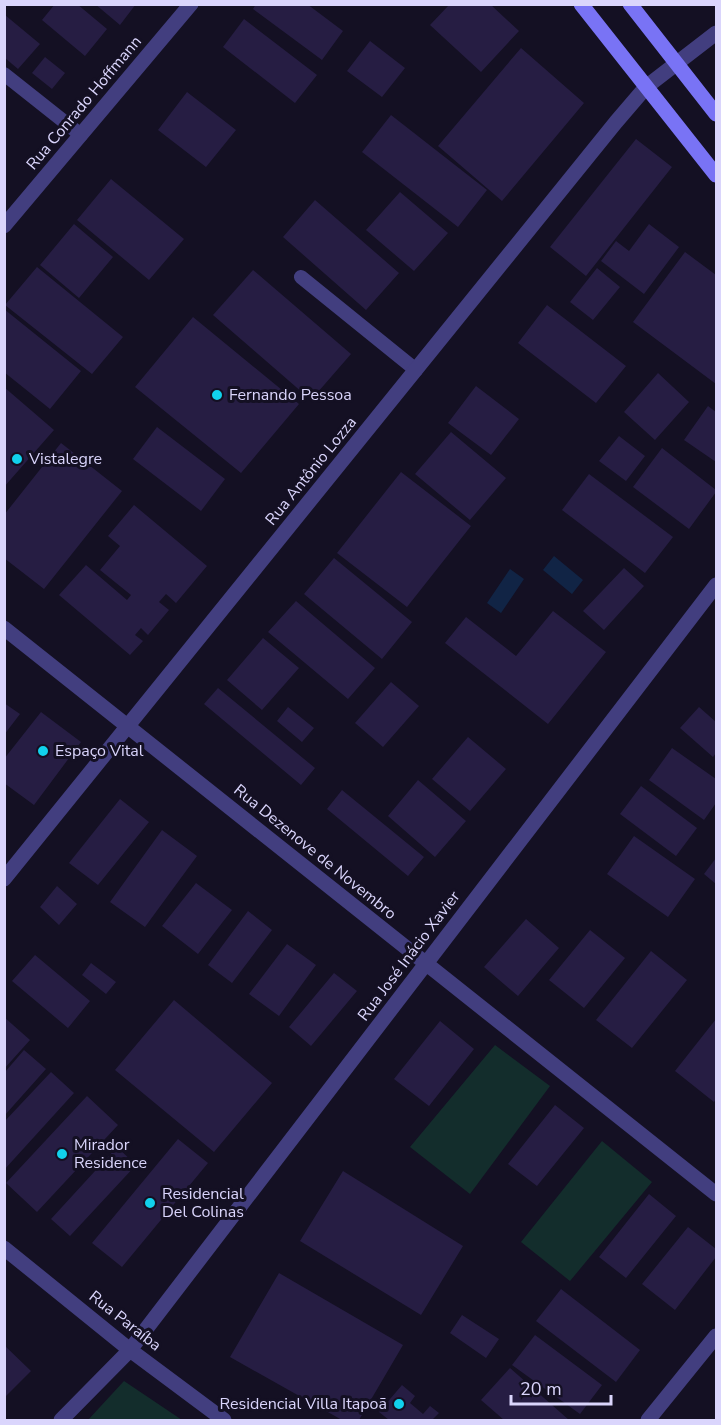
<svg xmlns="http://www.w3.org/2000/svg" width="721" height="1425" font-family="'Nunito Sans',sans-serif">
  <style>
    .green { fill: #132d2c }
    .water { fill: #112445 }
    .building { fill: #261d43 }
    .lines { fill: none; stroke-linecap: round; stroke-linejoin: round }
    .service { stroke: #423e7f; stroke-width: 14 }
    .minor { stroke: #423e7f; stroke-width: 15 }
    .secondary { stroke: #7973f5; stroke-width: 15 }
    .poi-dot { fill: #11d1ec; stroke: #141023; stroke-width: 2 }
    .labels { text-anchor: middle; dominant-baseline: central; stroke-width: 6; stroke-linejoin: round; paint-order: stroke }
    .street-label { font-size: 16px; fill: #dad5fc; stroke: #141023 }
    .poi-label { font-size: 16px; fill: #dad5fc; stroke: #141023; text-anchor: start }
  </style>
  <rect width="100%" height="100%" fill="#141023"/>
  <path class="green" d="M 495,1045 L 550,1086 L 470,1194 L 410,1147 Z
    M 602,1141 L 652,1182 L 570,1281 L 521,1242 Z
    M 124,1381 L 182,1420 L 88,1420 Z"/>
  <path class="water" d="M 554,556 L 583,580 L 572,594 L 543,570 Z
    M 510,569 L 524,579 L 501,613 L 487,603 Z"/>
  <path class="building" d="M 55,4 L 77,4 L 107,29 L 85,56 L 42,20 Z
    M 95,4 L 136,4 L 120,25 Z
    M 256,4 L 307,4 L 343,31 L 322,60 L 253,9 Z
    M 449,5 L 491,5 L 519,31 L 481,72 L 430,25 Z
    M 5,15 L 40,44 L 18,69 L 5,58 Z
    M 244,19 L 317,75 L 295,103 L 223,47 Z
    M 370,41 L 405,68 L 382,97 L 347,71 Z
    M 521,48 L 584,103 L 502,201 L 438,146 Z
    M 45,57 L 65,73 L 52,89 L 32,73 Z
    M 187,92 L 236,130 L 206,167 L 158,130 Z
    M 391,115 L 487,190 L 458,227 L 362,152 Z
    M 636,139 L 672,167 L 586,276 L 550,247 Z
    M 111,179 L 184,239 L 149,280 L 77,220 Z
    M 400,192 L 448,233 L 414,271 L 366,230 Z
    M 315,200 L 399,273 L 366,310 L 283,237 Z
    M 74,224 L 113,257 L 79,298 L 40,265 Z
    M 649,224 L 679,247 L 644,294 L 601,261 L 616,241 L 629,251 Z
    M 685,252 L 716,275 L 716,384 L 633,322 Z
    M 37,267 L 123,337 L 92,374 L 5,305 Z
    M 597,268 L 620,287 L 593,320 L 570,302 Z
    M 253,270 L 351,354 L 311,400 L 213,315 Z
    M 547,305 L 626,366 L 596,403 L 518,343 Z
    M 4,309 L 81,371 L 50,409 L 4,372 Z
    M 193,317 L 299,404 L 241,473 L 135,387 Z
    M 658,373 L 689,402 L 655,440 L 624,412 Z
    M 476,386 L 519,419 L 491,455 L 448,423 Z
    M 4,387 L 54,430 L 4,487 Z
    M 708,406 L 716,412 L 716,462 L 684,440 Z
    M 157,427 L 225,479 L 201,511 L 133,459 Z
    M 451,432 L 506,478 L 470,520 L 415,474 Z
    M 619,436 L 645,456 L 626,481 L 599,461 Z
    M 61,443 L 122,491 L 44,589 L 4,558 L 4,515 Z
    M 662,448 L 716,490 L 716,492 L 689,529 L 633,487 Z
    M 401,472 L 471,526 L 407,607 L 337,553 Z
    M 589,474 L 673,537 L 645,573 L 562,510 Z
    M 134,505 L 207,566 L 176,603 L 166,594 L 159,602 L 169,610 L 148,635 L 141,628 L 135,635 L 143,641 L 130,655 L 59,595 L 86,565 L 127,600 L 131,595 L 100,570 L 120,546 L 108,536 Z
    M 334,558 L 412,622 L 382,659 L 304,594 Z
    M 624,568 L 644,586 L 604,630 L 583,611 Z
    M 296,601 L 375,668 L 348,699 L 268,632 Z
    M 553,611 L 606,652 L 548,724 L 445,643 L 466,617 L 516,656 Z
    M 263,638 L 299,668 L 262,710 L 227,680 Z
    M 391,682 L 419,706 L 383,747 L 355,723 Z
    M 218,688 L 315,768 L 301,785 L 204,704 Z
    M 4,703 L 20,714 L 4,735 Z
    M 288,707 L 314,728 L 302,742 L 277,721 Z
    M 699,707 L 716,722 L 716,753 L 713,757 L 680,728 Z
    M 41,712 L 81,742 L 34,805 L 4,783 L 4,759 Z
    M 468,737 L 506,769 L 470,811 L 432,779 Z
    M 672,748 L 716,779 L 716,803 L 704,820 L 649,780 Z
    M 418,780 L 466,821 L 435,857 L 388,816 Z
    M 641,786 L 697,828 L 676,856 L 620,814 Z
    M 342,790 L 424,857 L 408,876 L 327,809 Z
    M 120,799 L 149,822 L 98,885 L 69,863 Z
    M 162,830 L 197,856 L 145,927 L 110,902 Z
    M 634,836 L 695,879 L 668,917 L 607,874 Z
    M 716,858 L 716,884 L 704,874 Z
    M 196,883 L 232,910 L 198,954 L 162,926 Z
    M 57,886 L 77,904 L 59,925 L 40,907 Z
    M 248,911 L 272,930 L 232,983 L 208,965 Z
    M 526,919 L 559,948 L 518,996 L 484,967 Z
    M 590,930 L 625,958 L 584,1008 L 549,980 Z
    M 287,944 L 316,965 L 279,1016 L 249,994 Z
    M 651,951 L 687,980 L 632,1048 L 596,1020 Z
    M 35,955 L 90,1001 L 68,1028 L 12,981 Z
    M 91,963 L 116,982 L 106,994 L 82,975 Z
    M 334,973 L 357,991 L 311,1046 L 289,1027 Z
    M 174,1000 L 272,1083 L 214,1152 L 115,1070 Z
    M 4,1017 L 30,1040 L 4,1069 Z
    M 716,1019 L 716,1099 L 714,1102 L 675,1071 Z
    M 440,1021 L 474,1049 L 429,1106 L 394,1079 Z
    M 24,1050 L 46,1069 L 5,1115 L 5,1072 Z
    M 51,1072 L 74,1093 L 4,1170 L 4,1122 Z
    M 87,1096 L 118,1125 L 37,1212 L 6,1183 Z
    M 555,1105 L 584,1128 L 537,1186 L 508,1164 Z
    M 178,1139 L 208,1163 L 122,1267 L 92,1243 Z
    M 117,1147 L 136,1165 L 70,1236 L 51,1219 Z
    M 343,1171 L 463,1246 L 421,1315 L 300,1241 Z
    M 649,1194 L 676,1216 L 626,1278 L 599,1257 Z
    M 688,1227 L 716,1249 L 716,1257 L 675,1310 L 642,1284 Z
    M 279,1273 L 403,1345 L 359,1420 L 342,1420 L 230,1357 Z
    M 561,1289 L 640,1350 L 616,1382 L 536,1321 Z
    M 462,1315 L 499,1339 L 486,1358 L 450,1333 Z
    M 535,1335 L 602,1385 L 580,1414 L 512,1365 Z
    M 4,1345 L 31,1371 L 4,1398 Z
    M 510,1368 L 569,1420 L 504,1420 L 481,1400 Z
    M 402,1385 L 415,1396 L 410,1403 L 423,1414 L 430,1406 L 439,1413 L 432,1420 L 389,1420 L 379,1412 Z"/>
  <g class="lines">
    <path class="service" d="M 4,74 L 81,135
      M 301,277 L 416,370"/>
    <path class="minor" d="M 4,226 L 191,4
      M 4,628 L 716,1194
      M 4,879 L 616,122 L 646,87 L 716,33
      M 4,1248 L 130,1350 L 224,1420
      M 61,1420 L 130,1350 L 716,585
      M 648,1420 L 716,1336"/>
    <path class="secondary" d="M 581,4 L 716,175
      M 630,4 L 716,114"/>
  </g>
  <g class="poi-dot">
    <circle cx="217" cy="395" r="6"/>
    <circle cx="17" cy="459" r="6"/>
    <circle cx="43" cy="751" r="6"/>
    <circle cx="62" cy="1154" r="6"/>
    <circle cx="150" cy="1203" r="6"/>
    <circle cx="399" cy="1404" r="6"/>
  </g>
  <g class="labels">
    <g class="street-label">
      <text transform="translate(84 103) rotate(-50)">Rua Conrado Hoffmann</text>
      <text transform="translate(311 471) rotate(-51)">Rua Antônio Lozza</text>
      <text transform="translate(315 852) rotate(39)">Rua Dezenove de Novembro</text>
      <text transform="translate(409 956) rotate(-53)">Rua José Inácio Xavier</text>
      <text transform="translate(125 1321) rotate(38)">Rua Paraíba</text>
    </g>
    <g class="poi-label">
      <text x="229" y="395">Fernando Pessoa</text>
      <text x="29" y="459">Vistalegre</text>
      <text x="55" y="751">Espaço Vital</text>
      <text x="74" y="1145">Mirador<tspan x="74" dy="18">Residence</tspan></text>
      <text x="162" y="1194">Residencial<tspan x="162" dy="18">Del Colinas</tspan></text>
      <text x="387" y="1404" text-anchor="end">Residencial Villa Itapoã</text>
    </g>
  </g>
  <rect width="721" height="1425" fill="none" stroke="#dad5fc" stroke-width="12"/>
  <path d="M511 1395v9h100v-9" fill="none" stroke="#dad5fc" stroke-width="3"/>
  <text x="520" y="1395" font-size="18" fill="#dad5fc" stroke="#141023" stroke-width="4.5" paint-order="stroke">20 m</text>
</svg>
